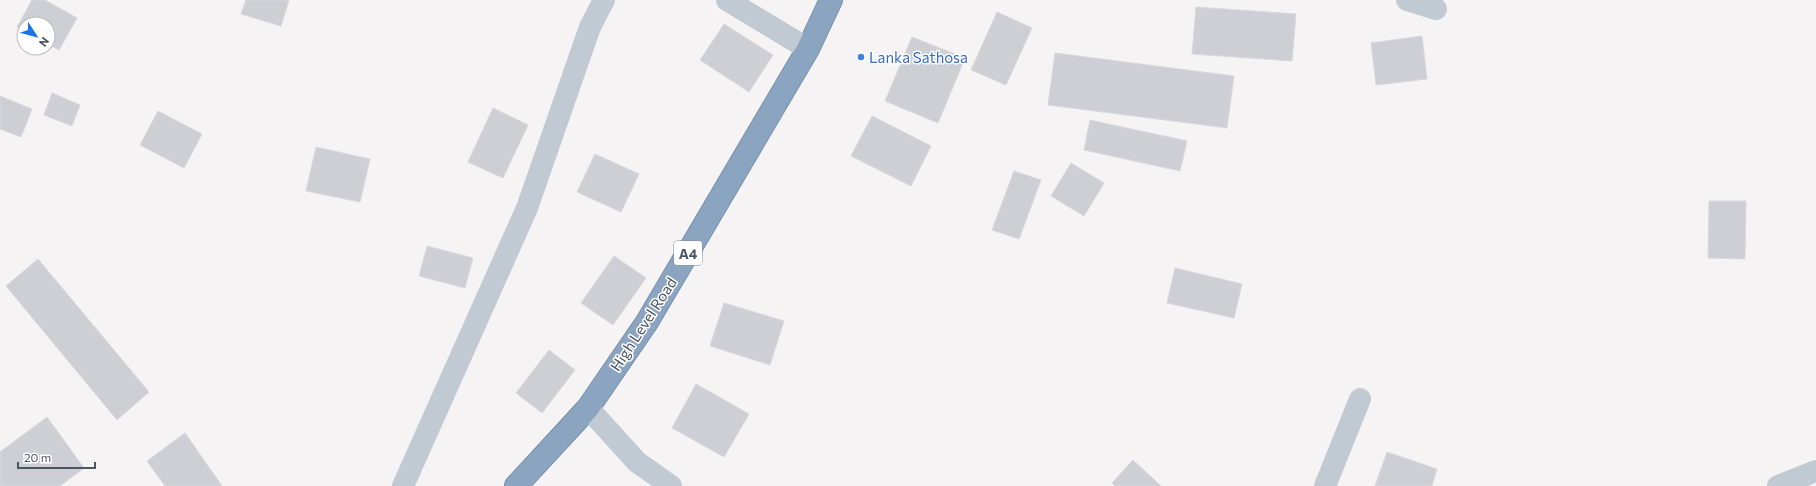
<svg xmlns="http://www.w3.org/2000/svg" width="1816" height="486" font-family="Commissioner,sans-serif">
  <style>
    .building { fill: #cdcfd5; stroke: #d7d9de }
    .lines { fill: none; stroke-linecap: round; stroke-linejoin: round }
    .highway-casing { stroke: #7690ad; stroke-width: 24 }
    .minor { stroke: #c1cad2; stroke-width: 22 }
    .highway { stroke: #8ba5c1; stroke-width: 22 }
    .shop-dot { fill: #3f7fe0; stroke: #fff; stroke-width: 1.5 }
    .labels { text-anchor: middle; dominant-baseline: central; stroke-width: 3; stroke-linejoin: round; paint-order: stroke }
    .shield { fill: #fff; stroke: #808990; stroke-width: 1 }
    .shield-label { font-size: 14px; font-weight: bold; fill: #4a5661 }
    .shop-label { font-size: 15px; fill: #366cbe; stroke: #fff; text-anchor: start }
    .street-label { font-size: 15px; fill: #4a5661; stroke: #fff }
  </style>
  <rect width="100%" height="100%" fill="#f5f3f3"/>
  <path class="building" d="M 32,0 L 45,0 L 77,18 L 59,50 L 48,44 L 48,24 L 24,24 L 24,31 L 17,27 Z
    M 246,0 L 289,0 L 281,26 L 241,14 Z
    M 1196,7 L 1296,14 L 1292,61 L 1192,54 Z
    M 997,12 L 1032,28 L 1006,85 L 971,70 Z
    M 724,24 L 773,55 L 749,92 L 700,60 Z
    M 1422,36 L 1427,79 L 1376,85 L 1371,43 Z
    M 912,37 L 965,58 L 938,123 L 885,101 Z
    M 1055,53 L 1234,76 L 1227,128 L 1048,105 Z
    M 52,93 L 80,105 L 72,126 L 44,115 Z
    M 0,96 L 32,109 L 21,137 L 0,129 Z
    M 493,108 L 528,125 L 503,178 L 468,162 Z
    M 158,111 L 202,134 L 184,168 L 140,145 Z
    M 872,116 L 931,146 L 911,186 L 851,156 Z
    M 1090,120 L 1187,141 L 1180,171 L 1084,150 Z
    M 316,147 L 370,159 L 360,202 L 306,191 Z
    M 595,154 L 639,174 L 621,212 L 577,192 Z
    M 1071,163 L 1104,183 L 1084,216 L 1051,196 Z
    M 1014,171 L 1041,180 L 1019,239 L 992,230 Z
    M 1709,201 L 1746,201 L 1745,259 L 1708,258 Z
    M 427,246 L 473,258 L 465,288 L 419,276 Z
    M 614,256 L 646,278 L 613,325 L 581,303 Z
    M 38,259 L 149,392 L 117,420 L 6,286 Z
    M 1175,268 L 1242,284 L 1234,318 L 1167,303 Z
    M 724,303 L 784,321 L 770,365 L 710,346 Z
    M 549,350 L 575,370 L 542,413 L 516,393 Z
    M 696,384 L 749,414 L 724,457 L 672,428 Z
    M 47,417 L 84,468 L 60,486 L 0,486 L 0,452 Z
    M 185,433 L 222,486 L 165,486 L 147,461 Z
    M 1387,452 L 1437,469 L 1432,486 L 1375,486 Z
    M 1133,460 L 1161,486 L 1115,486 L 1112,483 Z"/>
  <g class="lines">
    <g class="highway-casing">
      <path id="highway" d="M 516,486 L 588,408 L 647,322 L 808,49 L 831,0"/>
    </g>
    <path class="minor" d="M 727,0 L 808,49
      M 1407,0 L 1436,9
      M 588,408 L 637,462 L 671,486
      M 403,486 L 527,208 L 590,27 L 604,0
      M 1325,486 L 1360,399
      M 1778,486 L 1816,471"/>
    <use href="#highway" class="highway"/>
  </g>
  <circle class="shop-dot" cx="861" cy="57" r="4"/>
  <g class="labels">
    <rect class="shield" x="674" y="241" width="28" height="24" rx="3"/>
    <g class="shield-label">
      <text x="688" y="253">A4</text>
    </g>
    <g class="shop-label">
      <text x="869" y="57">Lanka Sathosa</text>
    </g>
    <g class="street-label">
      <text transform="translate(643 324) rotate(-57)">High Level Road</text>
    </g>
  </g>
  <g transform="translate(36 36) rotate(126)"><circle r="19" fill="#ffffff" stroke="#b7bbc0"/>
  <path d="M0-3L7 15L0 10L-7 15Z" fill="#1a73e8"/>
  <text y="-6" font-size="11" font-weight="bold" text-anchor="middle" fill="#4a5661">N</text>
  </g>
  <path d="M18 462v6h77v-6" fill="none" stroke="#4a5661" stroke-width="2"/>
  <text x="24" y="462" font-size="12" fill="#4a5661" stroke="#ffffff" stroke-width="3" paint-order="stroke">20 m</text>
</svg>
